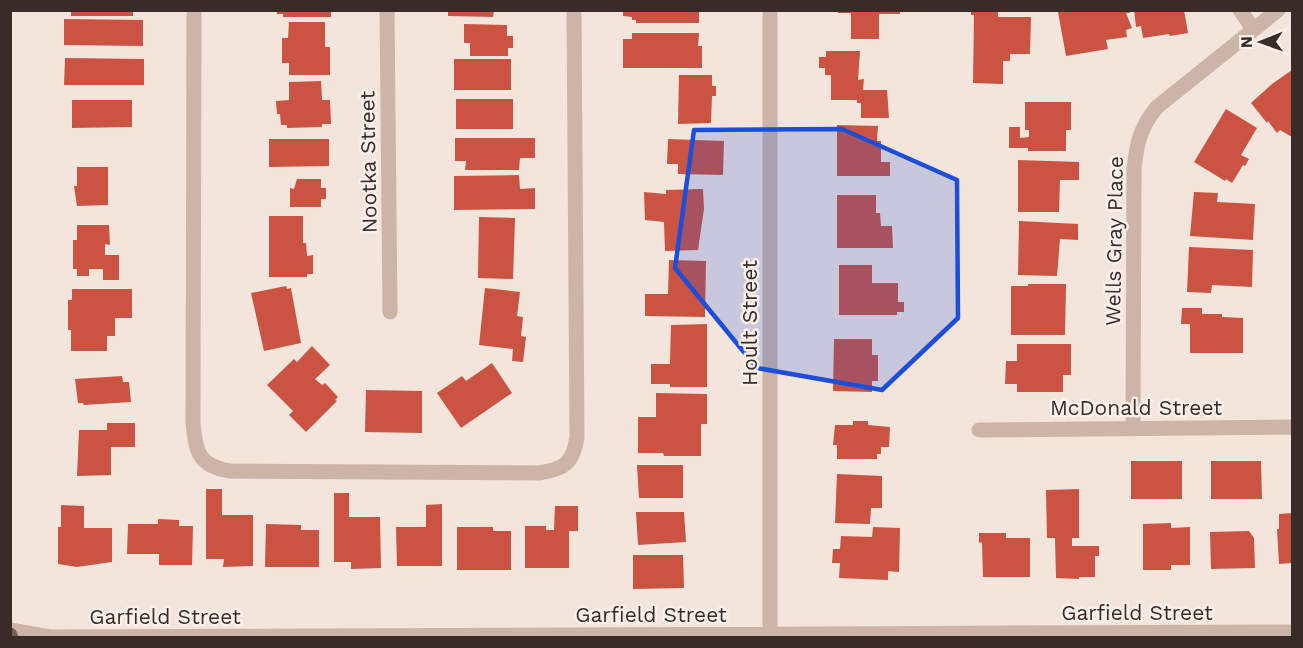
<svg xmlns="http://www.w3.org/2000/svg" width="1303" height="648" font-family="'Work Sans',sans-serif">
  <style>
    .building { fill: #cb5342 }
    .lines { fill: none; stroke-linecap: round; stroke-linejoin: round }
    .minor { stroke: #ccb4a7; stroke-width: 15 }
    .major { stroke: #7b6058; stroke-width: 15 }
    .marked { fill: #1d4ed8; fill-opacity: 0.2; stroke: #1d4ed8; stroke-width: 4.5; stroke-linejoin: round }
    .labels { text-anchor: middle; dominant-baseline: central; stroke-width: 5; stroke-linejoin: round; paint-order: stroke }
    .street-label { font-size: 21px; fill: #382b28; stroke: #faf0e9 }
  </style>
  <rect width="100%" height="100%" fill="#f3e5dc"/>
  <path class="building" d="M 71,10 L 133,10 L 133,16 L 71,16 Z
    M 277,10 L 331,10 L 331,17 L 283,17 L 283,14 L 277,14 Z
    M 448,10 L 494,10 L 493,17 L 448,16 Z
    M 623,10 L 699,10 L 699,23 L 636,23 L 636,20 L 632,20 L 632,17 L 623,16 Z
    M 838,10 L 900,10 L 900,14 L 879,14 L 879,39 L 851,39 L 851,13 L 838,13 Z
    M 971,10 L 998,10 L 998,17 L 1031,17 L 1030,54 L 1010,54 L 1010,61 L 1003,61 L 1003,84 L 973,83 L 974,15 L 971,15 Z
    M 1060,10 L 1129,10 L 1130,13 L 1126,13 L 1132,28 L 1126,30 L 1127,37 L 1106,40 L 1108,49 L 1066,56 L 1058,12 Z
    M 1134,10 L 1184,10 L 1188,33 L 1170,36 L 1169,34 L 1143,38 L 1141,26 L 1136,27 Z
    M 64,19 L 143,20 L 143,46 L 64,45 Z
    M 289,22 L 325,22 L 325,47 L 330,47 L 330,75 L 289,75 L 289,63 L 282,63 L 282,38 L 288,38 Z
    M 464,24 L 507,25 L 507,36 L 513,36 L 513,48 L 508,48 L 508,56 L 470,56 L 470,43 L 464,43 Z
    M 632,33 L 699,33 L 698,46 L 702,46 L 702,68 L 623,68 L 623,39 L 632,39 Z
    M 826,51 L 860,51 L 858,80 L 864,79 L 863,90 L 887,90 L 889,118 L 861,118 L 861,103 L 857,103 L 857,100 L 831,100 L 831,75 L 825,75 L 825,68 L 819,68 L 819,57 L 826,57 Z
    M 65,58 L 144,59 L 144,85 L 64,85 Z
    M 454,59 L 511,59 L 511,90 L 454,90 Z
    M 1292,70 L 1292,137 L 1280,130 L 1277,133 L 1268,121 L 1267,123 L 1251,103 L 1272,84 Z
    M 679,75 L 712,75 L 712,86 L 716,86 L 716,96 L 712,96 L 711,123 L 678,124 Z
    M 321,81 L 322,100 L 330,100 L 331,124 L 322,124 L 322,127 L 287,128 L 287,125 L 281,125 L 280,114 L 277,114 L 276,101 L 289,100 L 289,82 Z
    M 456,99 L 513,99 L 513,129 L 456,129 Z
    M 72,100 L 132,100 L 132,127 L 72,128 Z
    M 1025,102 L 1071,102 L 1071,130 L 1066,130 L 1066,151 L 1028,151 L 1028,148 L 1009,148 L 1009,127 L 1020,127 L 1020,138 L 1029,137 L 1029,130 L 1025,130 Z
    M 1226,109 L 1257,128 L 1241,155 L 1249,159 L 1245,166 L 1243,165 L 1232,183 L 1226,179 L 1225,181 L 1194,162 Z
    M 837,125 L 878,126 L 877,141 L 881,141 L 881,162 L 890,162 L 890,176 L 837,176 Z
    M 455,138 L 535,138 L 535,158 L 520,158 L 519,170 L 465,170 L 466,161 L 455,161 Z
    M 269,139 L 329,139 L 329,166 L 269,167 Z
    M 668,139 L 724,141 L 723,175 L 678,174 L 678,164 L 667,164 Z
    M 1018,160 L 1079,162 L 1079,180 L 1060,180 L 1059,212 L 1018,212 Z
    M 77,167 L 108,167 L 108,205 L 77,206 L 74,186 L 77,186 Z
    M 519,175 L 520,189 L 535,188 L 535,209 L 454,210 L 454,176 Z
    M 297,179 L 321,179 L 321,188 L 326,188 L 326,199 L 321,199 L 321,207 L 290,207 L 290,188 L 294,189 Z
    M 703,189 L 704,209 L 698,250 L 665,251 L 664,222 L 645,220 L 644,192 L 666,194 L 666,190 Z
    M 1194,192 L 1218,193 L 1217,202 L 1255,204 L 1253,240 L 1190,236 Z
    M 837,195 L 876,195 L 876,213 L 880,213 L 881,226 L 892,226 L 893,248 L 837,248 Z
    M 269,216 L 303,216 L 303,243 L 306,243 L 307,256 L 313,255 L 313,274 L 307,274 L 307,277 L 269,277 Z
    M 479,217 L 515,218 L 513,279 L 478,278 Z
    M 1019,221 L 1078,224 L 1078,240 L 1060,239 L 1057,276 L 1018,275 Z
    M 77,225 L 109,225 L 110,245 L 105,244 L 105,255 L 119,255 L 119,280 L 103,280 L 103,269 L 89,269 L 89,276 L 77,276 L 77,269 L 73,269 L 73,240 L 77,240 Z
    M 1189,247 L 1253,250 L 1252,287 L 1212,285 L 1211,293 L 1187,292 Z
    M 669,260 L 706,261 L 705,317 L 645,316 L 645,294 L 668,294 Z
    M 839,265 L 872,265 L 872,283 L 898,283 L 898,302 L 904,302 L 904,312 L 897,312 L 897,315 L 839,315 Z
    M 1028,284 L 1066,284 L 1065,335 L 1011,335 L 1011,286 L 1028,286 Z
    M 286,286 L 287,289 L 291,288 L 301,343 L 264,351 L 251,293 Z
    M 485,288 L 520,292 L 517,316 L 523,317 L 521,336 L 526,337 L 523,362 L 512,361 L 513,349 L 479,345 Z
    M 72,289 L 132,289 L 132,318 L 115,318 L 115,336 L 107,336 L 107,351 L 71,351 L 71,330 L 68,330 L 68,300 L 72,300 Z
    M 1182,308 L 1202,308 L 1202,314 L 1222,314 L 1222,317 L 1243,318 L 1243,353 L 1190,353 L 1190,324 L 1181,324 Z
    M 707,324 L 707,387 L 670,387 L 670,384 L 651,384 L 651,364 L 670,364 L 671,325 Z
    M 834,339 L 872,339 L 872,355 L 878,355 L 878,381 L 872,381 L 872,392 L 833,391 Z
    M 1017,344 L 1071,344 L 1071,375 L 1063,375 L 1063,392 L 1017,392 L 1017,384 L 1005,384 L 1006,361 L 1017,361 Z
    M 312,346 L 330,365 L 315,379 L 322,385 L 325,383 L 338,397 L 335,400 L 337,401 L 306,432 L 289,415 L 293,411 L 267,385 L 294,359 L 297,362 Z
    M 492,363 L 512,393 L 461,428 L 437,393 L 462,376 L 466,381 Z
    M 122,376 L 123,382 L 129,382 L 131,402 L 84,405 L 83,403 L 78,403 L 75,379 Z
    M 366,390 L 422,391 L 422,433 L 365,432 Z
    M 656,393 L 707,394 L 707,424 L 701,424 L 701,456 L 664,456 L 663,453 L 638,453 L 638,417 L 656,417 Z
    M 853,421 L 868,421 L 868,425 L 890,427 L 889,447 L 881,447 L 881,454 L 877,454 L 877,459 L 837,459 L 837,445 L 833,445 L 835,425 L 853,425 Z
    M 107,423 L 135,423 L 135,447 L 111,447 L 111,475 L 77,476 L 79,430 L 107,430 Z
    M 1131,461 L 1182,461 L 1182,499 L 1131,499 Z
    M 1211,461 L 1261,461 L 1262,499 L 1211,499 Z
    M 637,465 L 683,465 L 683,498 L 639,498 Z
    M 837,474 L 882,476 L 882,508 L 871,508 L 870,524 L 835,523 Z
    M 206,489 L 222,489 L 222,515 L 253,515 L 253,566 L 223,567 L 224,559 L 206,559 Z
    M 1079,489 L 1079,538 L 1072,538 L 1072,546 L 1099,546 L 1099,556 L 1095,556 L 1095,577 L 1079,577 L 1079,579 L 1056,578 L 1055,538 L 1047,538 L 1046,490 Z
    M 334,493 L 349,493 L 349,517 L 380,517 L 381,568 L 351,569 L 351,562 L 334,562 Z
    M 442,504 L 442,566 L 397,566 L 396,527 L 426,527 L 426,505 Z
    M 61,505 L 84,506 L 84,528 L 112,528 L 112,562 L 77,567 L 58,564 L 58,527 L 61,527 Z
    M 555,506 L 578,506 L 578,531 L 569,531 L 569,568 L 525,568 L 525,526 L 546,526 L 546,530 L 554,530 Z
    M 636,512 L 684,512 L 686,542 L 638,545 Z
    M 1292,513 L 1292,563 L 1279,564 L 1277,529 L 1279,529 L 1279,514 Z
    M 158,519 L 179,520 L 179,526 L 193,526 L 192,565 L 159,565 L 159,554 L 127,554 L 128,524 L 158,524 Z
    M 1171,523 L 1171,528 L 1190,527 L 1190,565 L 1171,565 L 1171,570 L 1143,570 L 1143,524 Z
    M 266,524 L 301,525 L 301,530 L 319,530 L 319,567 L 265,567 Z
    M 457,527 L 493,527 L 493,531 L 511,531 L 511,570 L 457,570 Z
    M 873,527 L 900,528 L 899,572 L 888,571 L 888,580 L 839,578 L 840,563 L 832,563 L 833,549 L 840,549 L 841,536 L 872,537 Z
    M 1249,531 L 1254,538 L 1255,568 L 1211,569 L 1210,532 Z
    M 979,533 L 1006,533 L 1006,538 L 1030,538 L 1030,577 L 983,577 L 982,542 L 979,543 Z
    M 633,555 L 683,555 L 684,588 L 633,589 Z"/>
  <g class="lines">
    <path class="minor" d="M 194,10 L 193,424 C 196,453 199,466 230,471 L 539,473 C 565,469 573,463 577,437 L 574,10
      M 387,10 L 390,312
      M 1240,10 L 1253,29
      M 1133,428 L 1134,169 C 1137,142 1140,128 1157,107 L 1278,10
      M 979,430 L 1292,427
      M 10,630 L 50,637 L 1292,632
      M 770,635 L 770,10"/>
    <path class="major" d="M 10,635 L 11,638"/>
  </g>
  <path class="marked" d="M 842,129 L 957,180 L 958,318 L 882,390 L 757,368 L 675,268 L 694,130 Z"/>
  <g class="labels">
    <g class="street-label">
      <text transform="translate(368 162) rotate(-91)">Nootka Street</text>
      <text transform="translate(1114 241) rotate(-89)">Wells Gray Place</text>
      <text transform="translate(749 323) rotate(-90)">Hoult Street</text>
      <text x="1136" y="407">McDonald Street</text>
      <text x="1137" y="612">Garfield Street</text>
      <text x="651" y="614">Garfield Street</text>
      <text x="165" y="616">Garfield Street</text>
    </g>
  </g>
  <rect width="1303" height="648" fill="none" stroke="#382b28" stroke-width="24"/>
  <g transform="translate(1261 42) rotate(269)" stroke="#faf0e9" stroke-width="4.5" paint-order="stroke">
  <path d="M0-4.5L10 22L0 15L-10 22Z" fill="#382b28"/>
  <text y="-9" font-size="16" font-weight="bold" text-anchor="middle" fill="#382b28">N</text>
  </g>
</svg>
